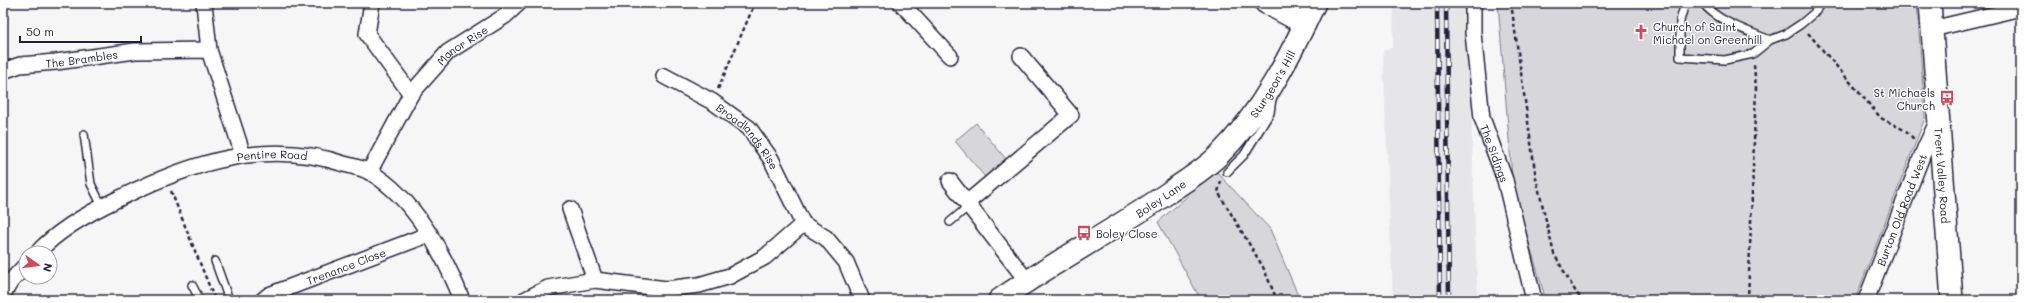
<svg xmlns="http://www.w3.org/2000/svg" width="2024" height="303" font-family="Mali,sans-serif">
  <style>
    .built { fill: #e6e6e9 }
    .green { fill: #d7d7db; stroke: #7c7c8b }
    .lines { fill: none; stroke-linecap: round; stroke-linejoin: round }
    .lane-casing { stroke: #22223b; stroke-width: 10 }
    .street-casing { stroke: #22223b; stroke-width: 18 }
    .secondary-casing { stroke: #22223b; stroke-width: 24 }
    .path { stroke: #22223b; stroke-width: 2.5; stroke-dasharray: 4 3; stroke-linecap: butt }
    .lane { stroke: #fff; stroke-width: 7 }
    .street { stroke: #fff; stroke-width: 15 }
    .secondary { stroke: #fff; stroke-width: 21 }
    .rail-casing { stroke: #22223b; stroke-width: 4.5 }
    .rail { stroke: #fff; stroke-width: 3; stroke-dasharray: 9; stroke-linecap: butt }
    .labels { text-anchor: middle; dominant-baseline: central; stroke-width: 3; stroke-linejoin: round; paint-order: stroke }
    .poi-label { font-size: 11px; fill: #22223b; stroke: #fff; text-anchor: start }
    .street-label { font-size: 11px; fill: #22223b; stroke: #fff }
  </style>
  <rect width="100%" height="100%" fill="#f6f6f7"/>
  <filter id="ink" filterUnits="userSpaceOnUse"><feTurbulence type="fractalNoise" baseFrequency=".025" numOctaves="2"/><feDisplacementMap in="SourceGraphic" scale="8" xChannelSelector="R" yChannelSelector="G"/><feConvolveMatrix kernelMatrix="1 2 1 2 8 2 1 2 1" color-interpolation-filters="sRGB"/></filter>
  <g filter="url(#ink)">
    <path class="built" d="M 1394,3 L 1468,3 L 1475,236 L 1478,300 L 1393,300 L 1383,51 L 1393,47 Z"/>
    <path class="green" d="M 1498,3 L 1917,3 L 1925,118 L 1855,300 L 1546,300 L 1513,189 Z
      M 976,123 L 1006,159 L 985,177 L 955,141 Z
      M 1216,171 L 1270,229 L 1300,300 L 1201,300 L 1158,222 Z"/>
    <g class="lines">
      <g class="lane-casing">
        <path id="lane" d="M 1685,3 L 1680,21 L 1680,57 L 1725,60 L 1753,54 L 1770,40 L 1786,34 L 1801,24 L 1814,13 L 1821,3
          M 1703,3 C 1716,21 1750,32 1770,40
          M 84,134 L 91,184 L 102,206
          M 1227,172 L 1244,155 L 1270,113 L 1272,98
          M 950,222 L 970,205
          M 215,261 L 229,300
          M 192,285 L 200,300"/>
      </g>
      <g class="street-casing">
        <g id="street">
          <path d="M 204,3 L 209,50"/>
          <path d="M 372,3 L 367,34 L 411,94"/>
          <path d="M 901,3 L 950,56"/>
          <path id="s1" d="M 1473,3 L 1473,33 L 1482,118 L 1505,180 L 1534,300"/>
          <path d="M 1932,29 L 2021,8"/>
          <path id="s2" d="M 3,71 L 20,65 L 56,62 L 135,51 L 209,50 L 243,155"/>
          <path id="s3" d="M 664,76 L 713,102 L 749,128 L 771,159 L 803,224 L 826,238 L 846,262 L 862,300"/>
          <path id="s4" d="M 369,172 L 411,94 L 448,52 L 505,16 L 519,3"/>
          <path d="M 950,181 L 1027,281"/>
          <path d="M 968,202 L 1071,115 L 1021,56"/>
          <path d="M 570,209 L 595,280"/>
          <path id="s5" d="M 37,253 C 59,229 90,212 120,198 C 190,163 265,138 344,164 C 352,166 362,168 370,172 C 414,198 444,254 462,300"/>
          <path d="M 3,294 L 11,281 L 26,265"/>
          <path id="s6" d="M 263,300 L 269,295 L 430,234"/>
          <path d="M 524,300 L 548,288 L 595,280 L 666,289 L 699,285 L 730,276 L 765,257 L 803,224"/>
          <path id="s7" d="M 1866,300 L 1925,148 L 1938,120"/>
        </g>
      </g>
      <g class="secondary-casing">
        <g id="secondary">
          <path d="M 1266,3 L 1305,24"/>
          <path id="s8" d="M 1930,3 L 1952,300"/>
          <path id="s9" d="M 999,300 C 1054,262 1113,231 1168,193 C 1185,181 1204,170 1219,155 C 1262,112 1289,58 1315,3"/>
        </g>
      </g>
      <path class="path" d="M 1511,3 L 1536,178 L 1554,254 L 1577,294 L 1585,300
        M 1808,33 L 1881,118 L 1906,131 L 1914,139
        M 718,89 L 755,3
        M 1221,181 L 1218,192 L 1263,267 L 1277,300
        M 171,191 L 214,298
        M 1748,300 L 1756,88 L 1754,65"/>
      <use href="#lane" class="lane"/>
      <use href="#street" class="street"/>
      <use href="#secondary" class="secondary"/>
      <g class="rail-casing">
        <path id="rail" d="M 1437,3 L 1440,300
          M 1446,3 L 1449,300"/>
      </g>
      <use href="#rail" class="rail"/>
    </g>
  </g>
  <defs>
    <g id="church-bare" transform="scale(1.2)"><path d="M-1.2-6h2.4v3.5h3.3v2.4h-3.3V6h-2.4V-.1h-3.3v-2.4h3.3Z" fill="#d1495b" stroke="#fff" stroke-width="2.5" paint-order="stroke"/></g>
    <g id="bus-bare" transform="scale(1.2)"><path d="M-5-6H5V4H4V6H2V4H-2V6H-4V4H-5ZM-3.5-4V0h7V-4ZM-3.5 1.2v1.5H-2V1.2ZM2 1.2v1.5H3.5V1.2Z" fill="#d1495b" stroke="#fff" stroke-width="2.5" paint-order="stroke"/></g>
  </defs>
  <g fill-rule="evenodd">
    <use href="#church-bare" x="1641" y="32"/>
    <use href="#bus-bare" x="1947" y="98"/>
    <use href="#bus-bare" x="1084" y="233"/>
  </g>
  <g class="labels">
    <g class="poi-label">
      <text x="1653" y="26">Church of Saint<tspan x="1653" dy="13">Michael on Greenhill</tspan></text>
      <text x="1935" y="92" text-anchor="end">St Michaels<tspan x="1935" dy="13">Church</tspan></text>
      <text x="1096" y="233">Boley Close</text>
    </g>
    <g class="street-label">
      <text stroke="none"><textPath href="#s4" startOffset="160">Manor Rise</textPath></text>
      <text stroke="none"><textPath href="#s2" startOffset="80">The Brambles</textPath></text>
      <text stroke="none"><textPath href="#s9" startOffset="353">Sturgeon's Hill</textPath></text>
      <text stroke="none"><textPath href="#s3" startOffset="105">Broadlands Rise</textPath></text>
      <text stroke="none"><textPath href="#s1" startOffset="153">The Sidings</textPath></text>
      <text stroke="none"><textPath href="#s5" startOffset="260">Pentire Road</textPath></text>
      <text stroke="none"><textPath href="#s8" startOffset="173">Trent Valley Road</textPath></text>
      <text stroke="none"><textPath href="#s9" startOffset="191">Boley Lane</textPath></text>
      <text stroke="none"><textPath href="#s7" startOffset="97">Burton Old Road West</textPath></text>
      <text stroke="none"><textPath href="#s6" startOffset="90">Trenance Close</textPath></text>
    </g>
  </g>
  <rect width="2024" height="303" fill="none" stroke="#fff" stroke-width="16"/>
  <rect x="8" y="8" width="2008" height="287" fill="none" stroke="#22223b" stroke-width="1.5" filter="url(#ink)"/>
  <g transform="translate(38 265) rotate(104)"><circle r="19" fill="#ffffff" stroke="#a7a7b1"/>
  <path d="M0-3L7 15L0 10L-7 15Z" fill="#d1495b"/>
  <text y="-6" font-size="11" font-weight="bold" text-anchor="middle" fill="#22223b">N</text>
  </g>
  <path d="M20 36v6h121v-6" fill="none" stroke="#22223b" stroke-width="2"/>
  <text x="26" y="36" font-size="12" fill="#22223b" stroke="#ffffff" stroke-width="3" paint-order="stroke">50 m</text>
</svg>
